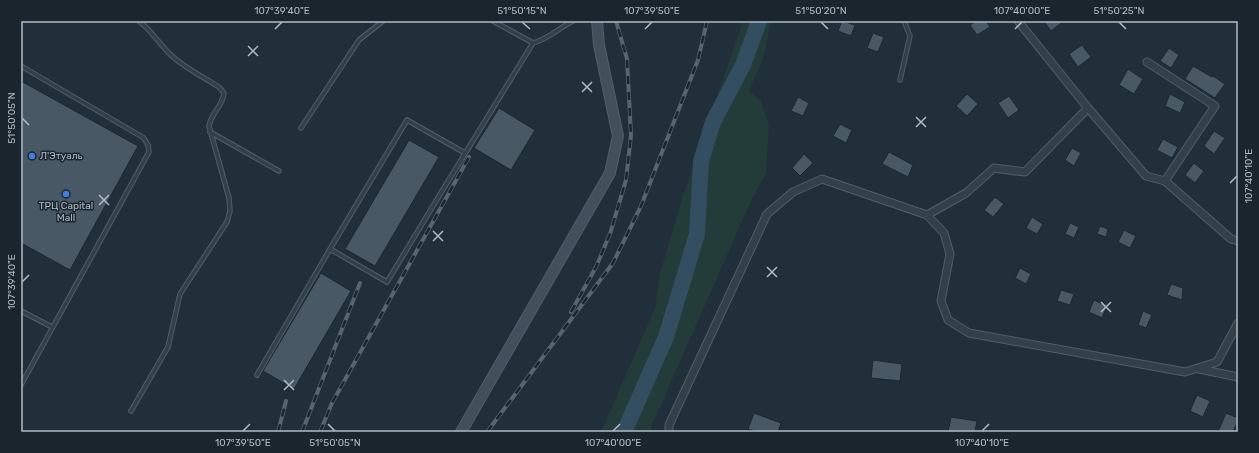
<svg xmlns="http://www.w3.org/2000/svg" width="1259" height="453" font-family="Rubik,sans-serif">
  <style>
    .green { fill: #233c3a }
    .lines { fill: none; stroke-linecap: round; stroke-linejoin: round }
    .river { stroke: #334e61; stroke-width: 16 }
    .building { fill: #485965; stroke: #1b2730 }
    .lane-casing { stroke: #525e67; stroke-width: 5.5 }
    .street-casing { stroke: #525e67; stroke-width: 9 }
    .secondary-casing { stroke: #525e67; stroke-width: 12 }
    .lane { stroke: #344049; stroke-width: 3.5 }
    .street { stroke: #344049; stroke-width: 7 }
    .secondary { stroke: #42505d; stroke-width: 10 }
    .rail-casing { stroke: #566571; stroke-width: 4 }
    .rail { stroke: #1a252e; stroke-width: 2.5; stroke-dasharray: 8; stroke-linecap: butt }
    .ticks { fill: none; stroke: #afbbc6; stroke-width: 1.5 }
    .shop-dot { fill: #3f7fe0; stroke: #1a252e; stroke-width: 1.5 }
    .labels { text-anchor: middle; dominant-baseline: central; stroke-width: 3; stroke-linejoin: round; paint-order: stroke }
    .poi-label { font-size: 10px; fill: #afbbc6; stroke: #1a252e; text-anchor: start }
    .neatline { fill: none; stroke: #afbbc6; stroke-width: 1.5 }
    .ticks-label { font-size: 10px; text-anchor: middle; fill: #afbbc6 }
  </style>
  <rect width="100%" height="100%" fill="#202f39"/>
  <path class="green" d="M 743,21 L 771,21 L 764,56 L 749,91 L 761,101 L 769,126 L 766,173 L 750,203 L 652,425 L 650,432 L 601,432 L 655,308 L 660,273 L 683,196 Z"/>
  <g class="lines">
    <path class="river" d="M 624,432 L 666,337 L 697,234 L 701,161 L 713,122 L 743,65 L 759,21"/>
  </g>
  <path class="building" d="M 842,21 L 855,25 L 851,36 L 838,31 Z
    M 976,21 L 986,21 L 990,27 L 977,35 L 970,25 Z
    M 1044,21 L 1064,21 L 1051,31 Z
    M 873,33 L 884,37 L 878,52 L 867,48 Z
    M 1082,45 L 1091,57 L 1078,67 L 1069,54 Z
    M 1169,48 L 1179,55 L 1171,68 L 1160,61 Z
    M 1193,66 L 1212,77 L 1213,76 L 1225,84 L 1215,98 L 1185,79 Z
    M 1128,69 L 1143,79 L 1134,94 L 1119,85 Z
    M 21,81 L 138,146 L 70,270 L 21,243 Z
    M 967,94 L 978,104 L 967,116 L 956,106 Z
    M 1170,94 L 1185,102 L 1180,113 L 1165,106 Z
    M 1009,96 L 1019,110 L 1008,118 L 998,103 Z
    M 798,97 L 809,103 L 803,116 L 791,111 Z
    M 499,108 L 535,130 L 511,170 L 474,148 Z
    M 840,124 L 852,130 L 846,143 L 833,136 Z
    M 1214,131 L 1225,138 L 1214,154 L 1204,146 Z
    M 1163,139 L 1178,147 L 1172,158 L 1157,150 Z
    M 409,140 L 439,157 L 375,266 L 345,249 Z
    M 1072,148 L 1081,153 L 1074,166 L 1065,160 Z
    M 889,152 L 913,165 L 908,177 L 882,164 Z
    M 804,154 L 813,163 L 800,176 L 792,168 Z
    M 1194,163 L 1204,171 L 1195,183 L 1185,175 Z
    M 995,197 L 1004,204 L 993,217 L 984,210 Z
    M 1032,217 L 1043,224 L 1037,234 L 1026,228 Z
    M 1070,223 L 1079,227 L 1074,238 L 1065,234 Z
    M 1100,226 L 1108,229 L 1106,237 L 1097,234 Z
    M 1124,230 L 1136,236 L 1130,248 L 1118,242 Z
    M 1020,268 L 1031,274 L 1026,284 L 1015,278 Z
    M 321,273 L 351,291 L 294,389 L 263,371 Z
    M 1171,284 L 1183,288 L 1182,300 L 1167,295 Z
    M 1061,290 L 1074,294 L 1070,305 L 1057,301 Z
    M 1094,300 L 1107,306 L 1102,318 L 1089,312 Z
    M 1143,311 L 1152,315 L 1146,328 L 1138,325 Z
    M 873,360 L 902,364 L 900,381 L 871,378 Z
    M 1197,395 L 1210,401 L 1203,417 L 1190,411 Z
    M 754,413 L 781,423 L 778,432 L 756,432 L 748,429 Z
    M 1226,413 L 1238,418 L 1238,420 L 1233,432 L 1218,432 Z
    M 951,417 L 977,421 L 975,432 L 948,432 Z"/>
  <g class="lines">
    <g class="lane-casing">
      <path id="lane" d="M 493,21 L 533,43 C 548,39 559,28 573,21
        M 21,66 L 144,138 L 148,145 L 149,152 L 21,385
        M 900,80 L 910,36 L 904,21
        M 301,128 L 359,40 L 383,21
        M 210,132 L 279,171
        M 465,153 L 407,120 L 330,249 L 387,282 C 435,202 484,122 533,43
        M 21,311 L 52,327
        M 257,375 L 330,249
        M 131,411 L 168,347 L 180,294 L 227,222 L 230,211 L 229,198 L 209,126 C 211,113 223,106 224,93 L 219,87 C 203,77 185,68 172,56 C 160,45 152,31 139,21"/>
    </g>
    <g class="street-casing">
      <path id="street" d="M 1018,21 L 1088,108 L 1146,176 L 1165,181 L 1231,239 L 1238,241
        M 1147,62 L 1215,106 L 1165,181
        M 927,215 L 966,193 L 994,168 L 1025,172 L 1088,108
        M 1199,369 L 1238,377
        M 669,432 L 669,425 L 767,214 L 793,192 L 822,179 L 927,215 L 944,233 L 950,254 L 941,301 L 948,320 L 969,333 L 1185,372 L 1217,362 L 1238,323"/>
    </g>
    <g class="secondary-casing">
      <path id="secondary" d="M 461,432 L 610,173 L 618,136 L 599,45 L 597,21"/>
    </g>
    <use href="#lane" class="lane"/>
    <use href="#street" class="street"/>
    <use href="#secondary" class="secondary"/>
    <g class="rail-casing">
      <path id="rail" d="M 571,312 L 596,267 L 610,234 L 626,180 L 631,135 L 627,59 L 616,21
        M 278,432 L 286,401
        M 302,432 L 360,283
        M 320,432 L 332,403 L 469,157
        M 487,432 L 613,263 L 641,206 L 698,60 L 707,21"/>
    </g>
    <use href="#rail" class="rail"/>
  </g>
  <path class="ticks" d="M 522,22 L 530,29M 821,22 L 828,29M 1119,22 L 1126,29M 275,29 L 282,22M 645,29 L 652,22M 1015,29 L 1022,22M 248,46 L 258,56M 248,56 L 258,46M 582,82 L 592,92M 582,92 L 592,82M 916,117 L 926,127M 22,118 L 29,125M 916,127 L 926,117M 1230,183 L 1237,176M 99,195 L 109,205M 99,205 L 109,195M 433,231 L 443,241M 433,241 L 443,231M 767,267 L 777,277M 767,277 L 777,267M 22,282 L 29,275M 1101,302 L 1111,312M 1101,312 L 1111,302M 284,380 L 294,390M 284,390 L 294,380M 328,424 L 335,431M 243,431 L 250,424M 613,431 L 620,424M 982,431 L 989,424"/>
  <g class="shop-dot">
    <circle cx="32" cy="156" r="4"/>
    <circle cx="66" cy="194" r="4"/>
  </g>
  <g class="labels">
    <g class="poi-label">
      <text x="40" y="156">Л'Этуаль</text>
      <text x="66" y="206" text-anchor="middle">ТРЦ Capital<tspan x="66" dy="12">Mall</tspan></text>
    </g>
  </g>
  <rect width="1259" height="453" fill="none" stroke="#1a252e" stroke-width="44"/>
  <rect x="22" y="22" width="1215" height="409" class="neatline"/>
  <g class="ticks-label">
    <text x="282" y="14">107°39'40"E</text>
    <text x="522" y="14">51°50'15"N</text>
    <text x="652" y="14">107°39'50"E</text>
    <text x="821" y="14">51°50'20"N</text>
    <text x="1022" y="14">107°40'00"E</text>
    <text x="1119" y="14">51°50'25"N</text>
    <text transform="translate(11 118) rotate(-90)" y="4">51°50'05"N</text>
    <text transform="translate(1248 176) rotate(-90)" y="4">107°40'10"E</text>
    <text transform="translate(11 282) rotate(-90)" y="4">107°39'40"E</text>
    <text x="243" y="446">107°39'50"E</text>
    <text x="335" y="446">51°50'05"N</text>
    <text x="613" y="446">107°40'00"E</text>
    <text x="982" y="446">107°40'10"E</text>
  </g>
</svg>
